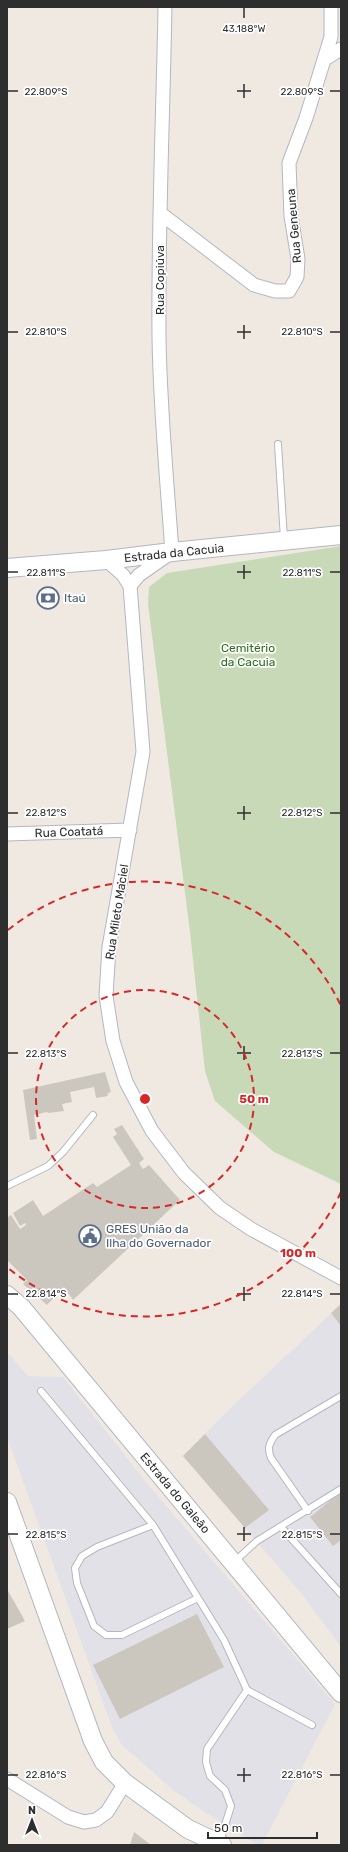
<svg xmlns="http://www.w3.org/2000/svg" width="348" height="1852" font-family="Rubik,sans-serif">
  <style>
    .industrial { fill: #e3e1e8 }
    .cemetery { fill: #c8d9b8 }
    .building { fill: #cbc7bf }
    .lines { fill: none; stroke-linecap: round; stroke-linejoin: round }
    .lane-casing { stroke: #b4b7c1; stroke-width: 8 }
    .street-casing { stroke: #b4b7c1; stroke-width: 15 }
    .secondary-casing { stroke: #b4b7c1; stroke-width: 20 }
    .lane { stroke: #fff; stroke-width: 6 }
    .street { stroke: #fff; stroke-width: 13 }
    .secondary { stroke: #fff; stroke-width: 18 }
    .ticks { fill: none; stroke: #2e2e2e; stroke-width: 1.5 }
    .ring { fill: none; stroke: #d62828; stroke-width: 2; stroke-dasharray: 7 5 }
    .labels { text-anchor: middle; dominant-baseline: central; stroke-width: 3.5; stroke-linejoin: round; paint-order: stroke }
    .street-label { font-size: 12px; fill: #2e2e2e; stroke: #fff }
    .service-label { font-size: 12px; fill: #4e5e75; stroke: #fff; text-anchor: start }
    .park-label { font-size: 12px; fill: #2c6e1b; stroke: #fff }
    .ticks-label { font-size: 10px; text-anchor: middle; fill: #2e2e2e; stroke: #fff; stroke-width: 3.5; stroke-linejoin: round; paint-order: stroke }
    .centre { fill: #d62828; stroke: #fff; stroke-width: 2 }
    .ring-label { font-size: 12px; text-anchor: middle; font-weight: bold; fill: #d62828; stroke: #fff; stroke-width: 3.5; stroke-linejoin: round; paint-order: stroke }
  </style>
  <rect width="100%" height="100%" fill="#efe9e1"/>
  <path class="industrial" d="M 341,1304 L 341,1647 L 301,1593 L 183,1456 L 219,1419 Z
    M 7,1352 L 28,1376 L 63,1377 L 146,1482 L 335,1704 L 262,1845 L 258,1845 L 206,1813 L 174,1791 L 122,1745 L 112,1727 L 7,1437 Z"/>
  <path class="cemetery" d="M 341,546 L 341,1184 L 274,1152 L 215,1101 L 205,1071 L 190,932 L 148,604 L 149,587 L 167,573 Z"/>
  <path class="building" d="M 105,1072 L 111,1092 L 107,1094 L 108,1096 L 96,1098 L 94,1087 L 70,1092 L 72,1102 L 62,1104 L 64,1111 L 48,1113 L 47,1112 L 34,1115 L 37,1139 L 30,1140 L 23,1090 Z
    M 122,1125 L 144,1159 L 139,1163 L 143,1169 L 149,1165 L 180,1200 L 73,1300 L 64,1287 L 47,1305 L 23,1284 L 27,1280 L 7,1260 L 7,1218 L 11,1215 L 20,1229 L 26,1225 L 25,1223 L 20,1226 L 13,1213 L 33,1200 L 43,1216 L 93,1183 L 97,1187 L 131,1165 L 113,1137 L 117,1134 L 114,1129 Z
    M 341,1304 L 341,1326 L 331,1313 Z
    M 205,1434 L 269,1510 L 245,1528 L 183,1456 Z
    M 341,1492 L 341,1540 L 333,1546 L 310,1517 Z
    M 7,1589 L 25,1621 L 7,1629 Z
    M 197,1614 L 224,1667 L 120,1719 L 93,1665 Z
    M 134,1832 L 151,1845 L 130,1845 Z"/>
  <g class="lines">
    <g class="lane-casing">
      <path id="lane" d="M 278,444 L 284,539
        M 7,1186 L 48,1166 L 63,1152 L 93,1115
        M 41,1391 L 153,1525 L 224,1640 L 247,1690 L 207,1749 L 206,1762 L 210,1776 L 225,1790 L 231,1806 L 220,1841
        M 308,1511 L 271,1458 C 267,1448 269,1444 275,1435 L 341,1396
        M 153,1525 L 97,1547 L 82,1556 L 75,1568 L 77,1583 L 94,1626 L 106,1635 L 122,1635 L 198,1598
        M 281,1527 L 341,1594
        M 234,1562 L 257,1541 L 341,1489
        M 247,1690 L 312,1725"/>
    </g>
    <g class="street-casing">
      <path id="street" d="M 165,7 C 163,117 158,227 159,337 C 160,409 167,481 172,552 L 139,575 L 130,586 L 143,752 L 109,947 L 106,996 L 113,1041 L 126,1082 L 152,1131 L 184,1173 L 220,1208 L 251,1229 L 341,1278
        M 325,59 L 341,49
        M 160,213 L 254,285 L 275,291 L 289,291 L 297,277 L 298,259 L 291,216 L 289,163 L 306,118 L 331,37 L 331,7
        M 106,560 L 123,575 L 130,586
        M 7,834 L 130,830
        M 7,1779 L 68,1817 L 84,1822 L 96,1820 L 107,1812 L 125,1783"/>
    </g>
    <g class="secondary-casing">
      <path id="secondary" d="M 7,568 L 106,560 L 172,552 L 341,535
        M 7,1295 L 21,1307 L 341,1693
        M 7,1502 L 93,1741 L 104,1762 L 125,1783 L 188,1829 L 222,1845"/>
    </g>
    <use href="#lane" class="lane"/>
    <use href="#street" class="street"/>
    <use href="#secondary" class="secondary"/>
  </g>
  <path class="ticks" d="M 244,8 L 244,18M 244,84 L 244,98M 8,91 L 18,91M 237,91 L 251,91M 330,91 L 340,91M 244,325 L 244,339M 8,332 L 18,332M 237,332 L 251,332M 330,332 L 340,332M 244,565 L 244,579M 8,572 L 18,572M 237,572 L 251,572M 330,572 L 340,572M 244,806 L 244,820M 8,813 L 18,813M 237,813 L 251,813M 330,813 L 340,813M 244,1046 L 244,1060M 8,1053 L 18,1053M 237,1053 L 251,1053M 330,1053 L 340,1053M 244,1287 L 244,1301M 8,1294 L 18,1294M 237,1294 L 251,1294M 330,1294 L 340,1294M 244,1527 L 244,1541M 8,1534 L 18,1534M 237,1534 L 251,1534M 330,1534 L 340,1534M 244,1768 L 244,1782M 8,1775 L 18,1775M 237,1775 L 251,1775M 330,1775 L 340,1775"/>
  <g class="ring">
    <circle cx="145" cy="1099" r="109"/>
    <path d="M341 1192A217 217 0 0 1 8 1268M8 930A217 217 0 0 1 341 1006"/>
  </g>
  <defs>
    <g id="bank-ring" transform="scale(1.15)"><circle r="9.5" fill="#fff" stroke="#5c6f8a" stroke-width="1.5"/><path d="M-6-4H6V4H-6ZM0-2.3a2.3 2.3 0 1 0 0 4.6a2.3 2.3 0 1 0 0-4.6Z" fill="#5c6f8a"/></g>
    <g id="civic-ring" transform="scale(1.15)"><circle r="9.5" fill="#fff" stroke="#5c6f8a" stroke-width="1.5"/><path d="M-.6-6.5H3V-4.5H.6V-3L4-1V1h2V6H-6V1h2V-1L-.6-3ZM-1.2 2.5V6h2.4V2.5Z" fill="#5c6f8a"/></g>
  </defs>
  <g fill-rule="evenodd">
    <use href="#bank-ring" x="48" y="598"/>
    <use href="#civic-ring" x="90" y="1236"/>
  </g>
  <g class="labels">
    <g class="street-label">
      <text transform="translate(294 226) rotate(-95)">Rua Geneuna</text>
      <text transform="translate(160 280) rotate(-90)">Rua Copiúva</text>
      <text transform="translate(174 553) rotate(-6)">Estrada da Cacuia</text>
      <text transform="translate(69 832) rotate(-2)">Rua Coatatá</text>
      <text transform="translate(117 912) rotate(-81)">Rua Mileto Maciel</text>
      <text transform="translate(175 1493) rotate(50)">Estrada do Galeão</text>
    </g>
    <g class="service-label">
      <text x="64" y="598">Itaú</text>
      <text x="106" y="1229">GRES União da<tspan x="106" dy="14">Ilha do Governador</tspan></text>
    </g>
    <g class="park-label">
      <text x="248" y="648">Cemitério<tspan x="248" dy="14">da Cacuia</tspan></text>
    </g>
  </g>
  <g class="ticks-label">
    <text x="244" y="32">43.188°W</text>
    <text x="46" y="95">22.809°S</text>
    <text x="302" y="95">22.809°S</text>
    <text x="46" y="335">22.810°S</text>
    <text x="302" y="335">22.810°S</text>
    <text x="46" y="576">22.811°S</text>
    <text x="302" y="576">22.811°S</text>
    <text x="46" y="816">22.812°S</text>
    <text x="302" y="816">22.812°S</text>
    <text x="46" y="1057">22.813°S</text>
    <text x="302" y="1057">22.813°S</text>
    <text x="46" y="1297">22.814°S</text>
    <text x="302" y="1297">22.814°S</text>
    <text x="46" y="1538">22.815°S</text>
    <text x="302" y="1538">22.815°S</text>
    <text x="46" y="1778">22.816°S</text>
    <text x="302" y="1778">22.816°S</text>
  </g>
  <circle cx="145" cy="1099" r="6" class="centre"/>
  <g class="ring-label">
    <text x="254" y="1103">50 m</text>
    <text x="298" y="1257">100 m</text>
  </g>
  <rect width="348" height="1852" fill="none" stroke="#2e2e2e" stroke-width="16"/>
  <g transform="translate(32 1820)" stroke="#ffffff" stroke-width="3" paint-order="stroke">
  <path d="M0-3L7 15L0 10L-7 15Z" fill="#2e2e2e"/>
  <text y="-6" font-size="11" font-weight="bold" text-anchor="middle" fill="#2e2e2e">N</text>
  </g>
  <path d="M208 1832v6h109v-6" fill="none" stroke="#2e2e2e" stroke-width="2"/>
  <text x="214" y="1832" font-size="12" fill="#2e2e2e" stroke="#ffffff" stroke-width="3" paint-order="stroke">50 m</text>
</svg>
